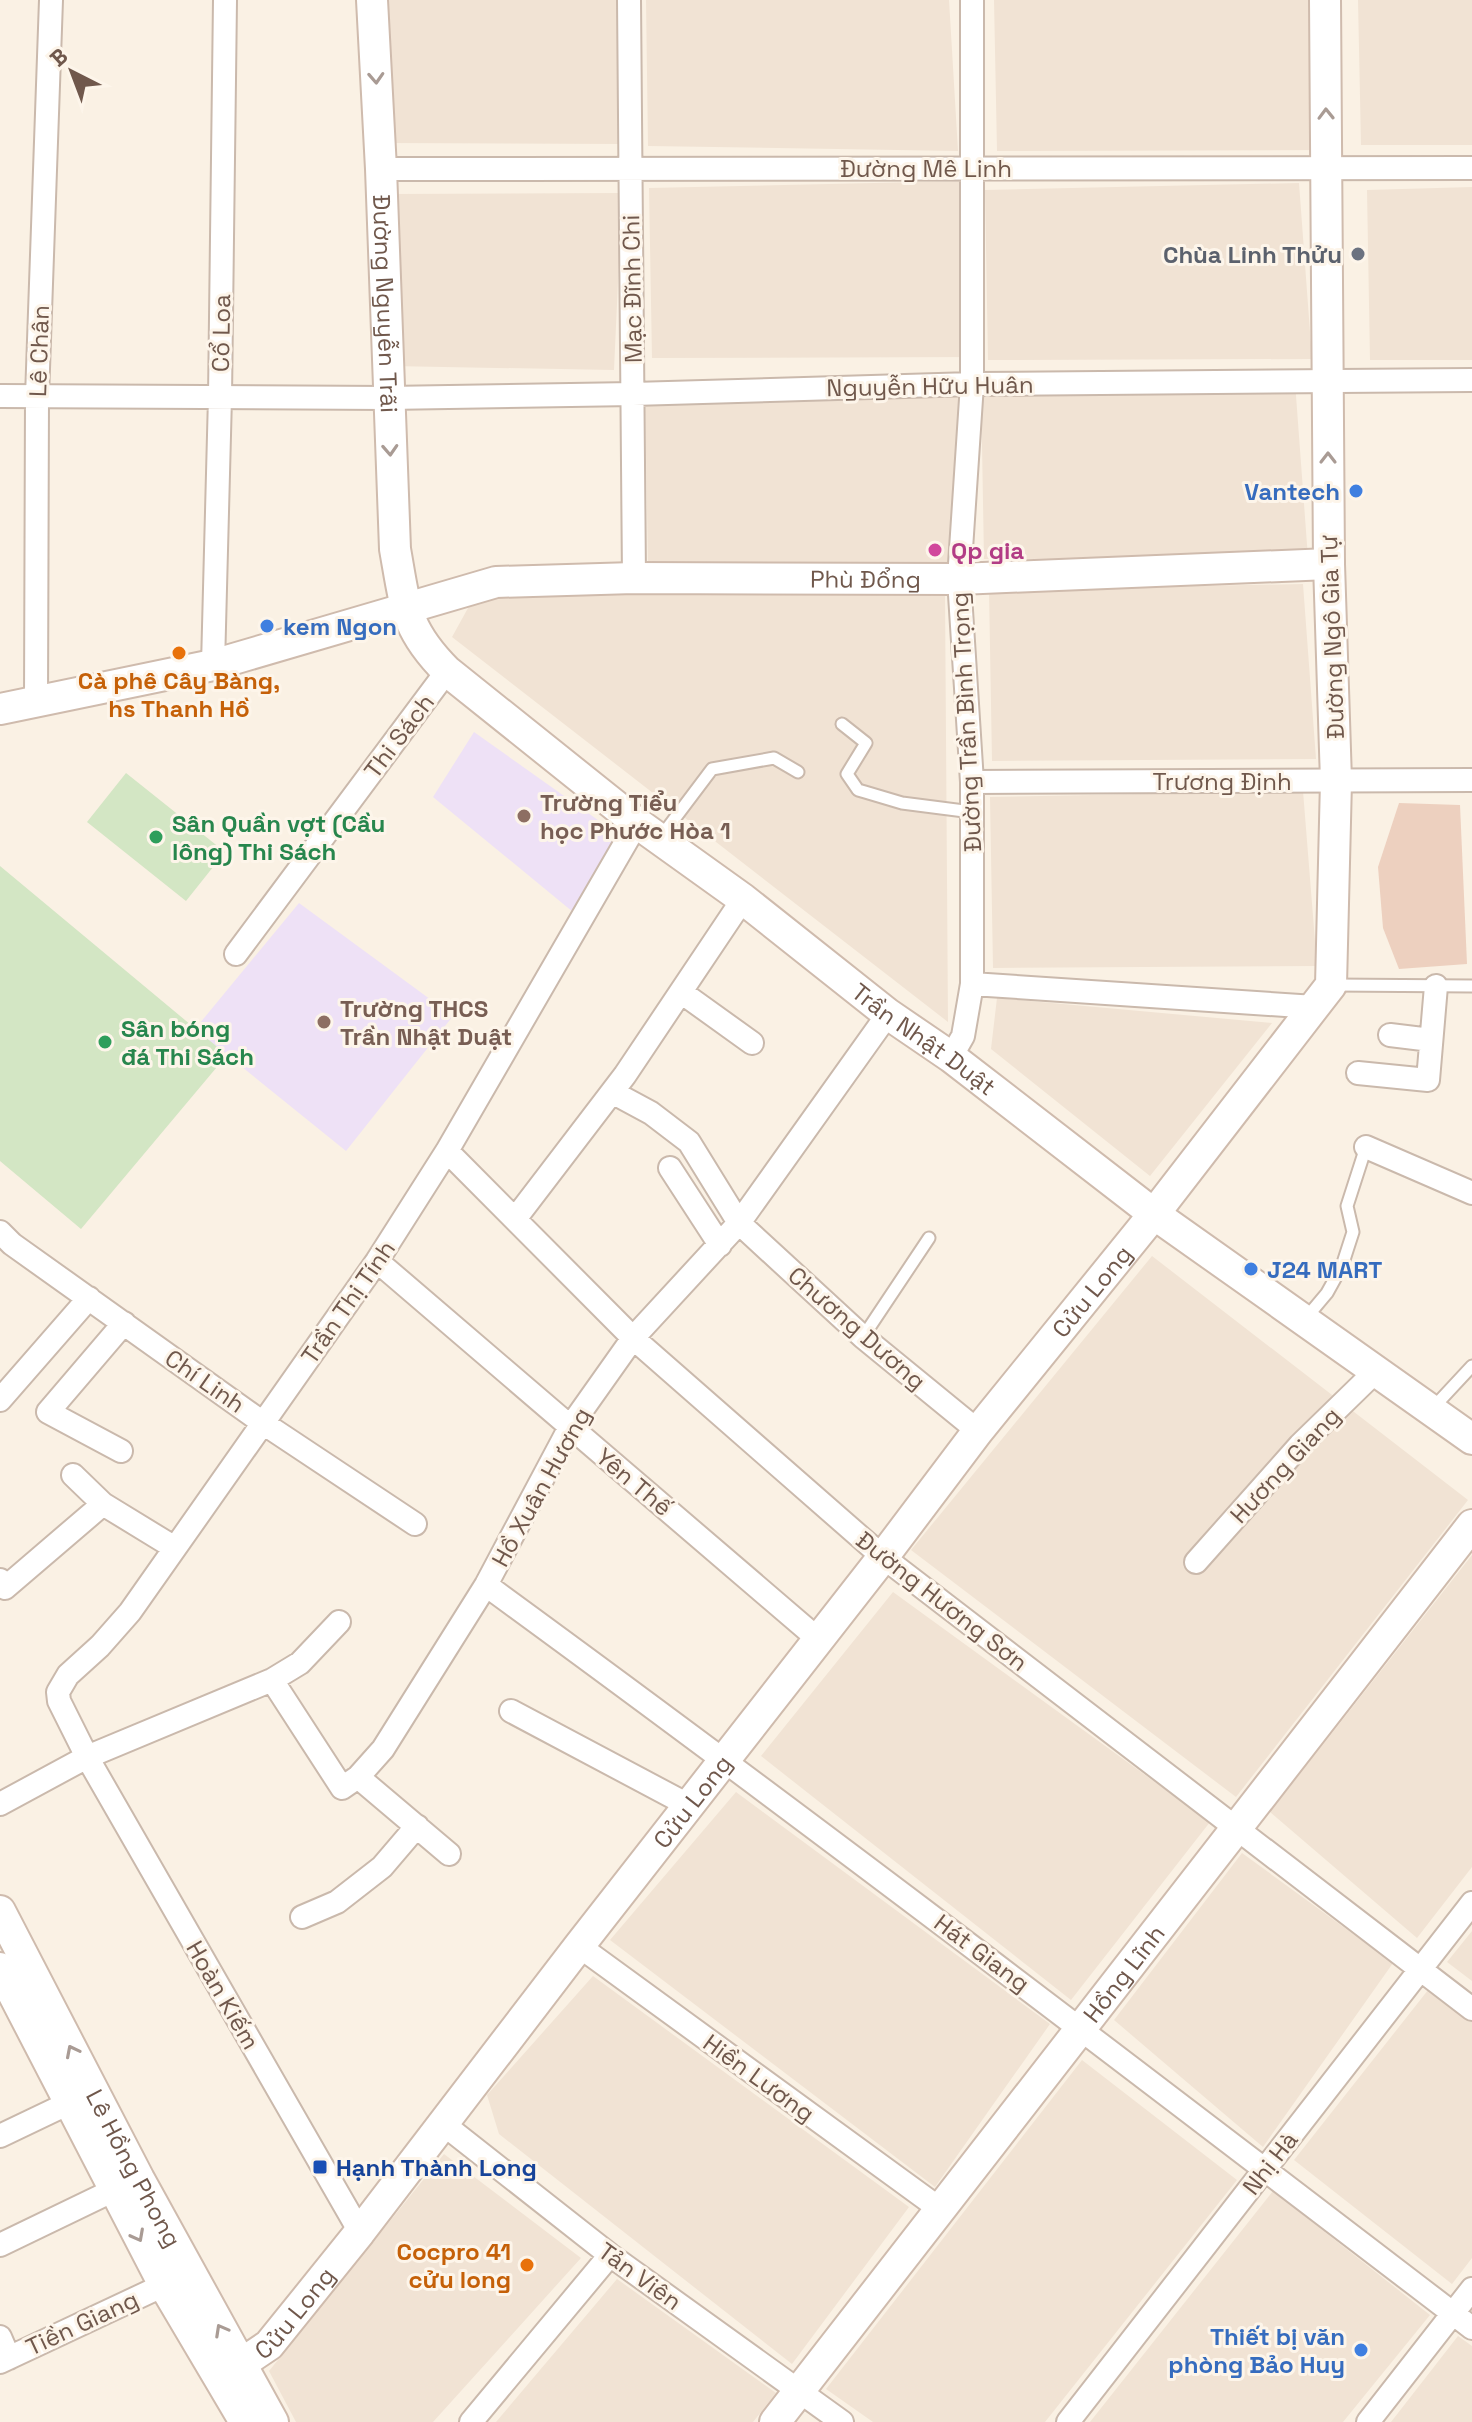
<svg xmlns="http://www.w3.org/2000/svg" width="1472" height="2422" font-family="'Space Grotesk',sans-serif">
  <style>
    .residential { fill: #f1e3d4 }
    .education { fill: #eee1f6 }
    .green { fill: #d3e6c4 }
    .building { fill: #edd0bf }
    .lines { fill: none; stroke-linecap: round; stroke-linejoin: round }
    .lane-casing { stroke: #cab9ac; stroke-width: 15 }
    .street-casing { stroke: #cab9ac; stroke-width: 26 }
    .secondary-casing { stroke: #cfbbad; stroke-width: 34 }
    .lane { stroke: #fff; stroke-width: 11 }
    .street { stroke: #fff; stroke-width: 22 }
    .secondary { stroke: #fff; stroke-width: 30 }
    .oneway { stroke: #a99b94 }
    .worship-dot { fill: #6b7280; stroke: #fdf5ea; stroke-width: 3 }
    .shop-dot { fill: #3f7fe0; stroke: #fdf5ea; stroke-width: 3 }
    .hotel-dot { fill: #d1479c; stroke: #fdf5ea; stroke-width: 3 }
    .food-dot { fill: #e8710a; stroke: #fdf5ea; stroke-width: 3 }
    .education-dot { fill: #8d6e63; stroke: #fdf5ea; stroke-width: 3 }
    .leisure-dot { fill: #2e9e5b; stroke: #fdf5ea; stroke-width: 3 }
    .transit-dot { fill: #1a4fb4; stroke: #fdf5ea; stroke-width: 3 }
    .labels { text-anchor: middle; dominant-baseline: central; stroke-width: 6; stroke-linejoin: round; paint-order: stroke }
    .street-label { font-size: 24px; fill: #70584c; stroke: #fdf5ea }
    .worship-label { font-size: 24px; font-weight: bold; fill: #5b616d; stroke: #fdf5ea; text-anchor: end }
    .shop-label { font-size: 24px; font-weight: bold; fill: #366cbe; stroke: #fdf5ea; text-anchor: end }
    .hotel-label { font-size: 24px; font-weight: bold; fill: #b23c85; stroke: #fdf5ea; text-anchor: start }
    .food-label { font-size: 24px; font-weight: bold; fill: #c56008; stroke: #fdf5ea }
    .education-label { font-size: 24px; font-weight: bold; fill: #785e54; stroke: #fdf5ea; text-anchor: start }
    .leisure-label { font-size: 24px; font-weight: bold; fill: #27864d; stroke: #fdf5ea; text-anchor: start }
    .transit-label { font-size: 24px; font-weight: bold; fill: #164399; stroke: #fdf5ea; text-anchor: start }
  </style>
  <rect width="100%" height="100%" fill="#faf1e4"/>
  <path class="residential" d="M 388,0 L 624,0 L 622,144 L 386,143 Z
    M 646,0 L 949,0 L 958,151 L 648,146 Z
    M 994,0 L 1310,0 L 1321,150 L 997,151 Z
    M 1358,0 L 1472,0 L 1472,145 L 1361,145 Z
    M 963,181 L 976,357 L 652,358 L 649,188 Z
    M 1299,183 L 1312,359 L 988,360 L 985,190 Z
    M 1472,187 L 1472,360 L 1370,360 L 1367,190 Z
    M 622,193 L 614,370 L 391,366 L 393,194 Z
    M 1295,382 L 1308,558 L 984,559 L 981,388 Z
    M 959,389 L 972,564 L 648,565 L 645,395 Z
    M 1303,584 L 1316,759 L 992,761 L 989,590 Z
    M 632,590 L 945,593 L 948,1022 L 452,637 L 473,599 Z
    M 1303,791 L 1317,966 L 993,968 L 990,797 Z
    M 997,998 L 1272,1023 L 1150,1176 L 991,1049 Z
    M 1152,1256 L 1468,1500 L 1236,1797 L 911,1550 Z
    M 1472,1555 L 1472,1867 L 1417,1938 L 1270,1812 Z
    M 893,1592 L 1210,1822 L 1071,2000 L 761,1756 Z
    M 736,1792 L 1050,2024 L 935,2187 L 610,1940 Z
    M 1242,1853 L 1393,1963 L 1263,2147 L 1114,2020 Z
    M 1472,1931 L 1472,1981 L 1447,1962 Z
    M 593,1976 L 909,2207 L 792,2364 L 499,2134 L 487,2095 Z
    M 1432,1985 L 1472,2017 L 1472,2258 L 1452,2284 L 1294,2160 Z
    M 1082,2060 L 1237,2180 L 1045,2422 L 873,2422 L 826,2389 Z
    M 444,2154 L 581,2258 L 433,2422 L 296,2422 L 269,2371 Z
    M 1273,2191 L 1430,2315 L 1343,2422 L 1090,2422 Z
    M 617,2279 L 776,2393 L 753,2422 L 496,2422 Z
    M 1458,2336 L 1472,2346 L 1472,2422 L 1391,2422 Z"/>
  <path class="education" d="M 474,732 L 619,835 L 573,912 L 433,797 Z
    M 299,903 L 453,1016 L 346,1151 L 195,1029 Z"/>
  <path class="green" d="M 126,773 L 225,852 L 186,901 L 87,822 Z
    M 0,866 L 227,1055 L 81,1229 L 0,1161 Z"/>
  <path class="building" d="M 1399,803 L 1460,805 L 1467,964 L 1399,969 L 1383,928 L 1378,867 Z"/>
  <g class="lines">
    <g class="lane-casing">
      <path id="lane" d="M 842,724 L 866,743 L 847,774 L 858,790 L 865,792 L 902,803 L 972,812
        M 660,838 L 712,769 L 774,758 L 798,772
        M 1332,985 L 1472,986
        M 1306,1318 L 1327,1293 L 1342,1266 L 1353,1232 L 1347,1206 L 1366,1147
        M 863,1337 L 929,1238
        M 1432,1409 L 1472,1366"/>
    </g>
    <g class="street-casing">
      <path id="street" d="M 629,0 L 634,578
        M 381,169 L 1472,168
        M 0,396 L 388,398 L 633,394 L 972,384 L 1472,380
        M 213,665 L 220,397 L 225,0
        M 36,702 L 37,397 L 51,0
        M 972,782 L 1472,780
        M 236,954 L 447,671
        M 972,984 L 1315,1007
        M 681,992 L 752,1043
        M 1390,1035 L 1431,1040
        M 951,1057 L 963,1036 L 972,984 L 972,782 L 959,579 L 972,384 L 972,0
        M 1358,1073 L 1428,1080 L 1436,986
        M 612,1092 L 651,1113 L 689,1142 L 739,1223 L 863,1337 L 978,1431
        M 1366,1147 L 1472,1193
        M 447,1151 L 633,1338 L 883,1557 L 1472,2009
        M 670,1168 L 720,1245
        M 515,1219 L 625,1075 L 743,899
        M 0,1232 L 12,1244 L 263,1423 L 415,1524
        M 377,1261 L 818,1639
        M 0,1400 L 89,1298
        M 121,1451 L 48,1412 L 124,1323
        M 73,1475 L 103,1504 L 175,1548
        M 1196,1562 L 1300,1445 L 1376,1371
        M 0,1580 L 5,1588 L 103,1504
        M 486,1585 C 819,1828 1145,2078 1472,2328
        M 272,1680 L 342,1788 L 358,1777 L 383,1749 L 486,1585 L 570,1427 L 633,1338 L 739,1223 L 888,1014
        M 511,1711 L 688,1805
        M 358,1777 L 449,1854
        M 0,1804 L 87,1757 L 272,1680 L 300,1663 L 339,1622
        M 302,1917 L 337,1902 L 382,1867 L 417,1826
        M 579,1946 L 940,2209
        M 442,2123 L 610,2255 L 842,2422
        M 0,2136 L 69,2103
        M 360,2232 L 87,1757 L 59,1701 L 58,1692 L 68,1675 L 100,1646 L 130,1612 L 377,1261 L 447,1151 L 637,823
        M 0,2245 L 114,2190
        M 0,2337 L 9,2358
        M 0,2362 L 164,2285
        M 471,2422 L 610,2255
        M 1068,2422 L 1472,1903
        M 1368,2422 L 1472,2289"/>
    </g>
    <g class="secondary-casing">
      <g id="secondary">
        <path id="s1" d="M 372,0 L 381,169 L 395,549 C 405,605 405,629 447,671 L 637,823 L 743,899 L 888,1014 L 951,1057 L 1154,1214 L 1472,1439"/>
        <path id="s2" d="M 0,709 L 213,665 L 496,582 L 634,578 L 959,579 L 1329,564"/>
        <path id="s3" d="M 0,1911 L 139,2179 L 273,2422"/>
        <path d="M 0,1968 L 164,2285 L 245,2422"/>
        <path id="s4" d="M 220,2378 L 269,2345 L 360,2232 L 579,1946 L 883,1557 L 978,1431 L 1154,1214 L 1331,985 L 1336,781 L 1329,564 L 1325,0"/>
        <path id="s5" d="M 775,2422 L 1472,1525"/>
      </g>
    </g>
    <use href="#lane" class="lane"/>
    <use href="#street" class="street"/>
    <use href="#secondary" class="secondary"/>
  </g>
  <defs><path id="oneway-chevron" d="M-2-3.5L2.5 0L-2 3.5" fill="none" stroke-width="1.6" stroke-linecap="round" stroke-linejoin="round" transform="scale(2)"/></defs>
  <g class="oneway">
    <use href="#oneway-chevron" transform="translate(376 78) rotate(87)"/>
    <use href="#oneway-chevron" transform="translate(1326 114) rotate(-91)"/>
    <use href="#oneway-chevron" transform="translate(390 450) rotate(87)"/>
    <use href="#oneway-chevron" transform="translate(1328 458) rotate(-90)"/>
    <use href="#oneway-chevron" transform="translate(72 2051) rotate(-117)"/>
    <use href="#oneway-chevron" transform="translate(138 2236) rotate(62)"/>
    <use href="#oneway-chevron" transform="translate(221 2330) rotate(-119)"/>
  </g>
  <circle class="worship-dot" cx="1358" cy="254" r="8"/>
  <g class="shop-dot">
    <circle cx="1356" cy="491" r="8"/>
    <circle cx="267" cy="626" r="8"/>
    <circle cx="1251" cy="1269" r="8"/>
    <circle cx="1361" cy="2350" r="8"/>
  </g>
  <circle class="hotel-dot" cx="935" cy="550" r="8"/>
  <g class="food-dot">
    <circle cx="179" cy="653" r="8"/>
    <circle cx="527" cy="2265" r="8"/>
  </g>
  <g class="education-dot">
    <circle cx="524" cy="816" r="8"/>
    <circle cx="324" cy="1022" r="8"/>
  </g>
  <g class="leisure-dot">
    <circle cx="156" cy="837" r="8"/>
    <circle cx="105" cy="1042" r="8"/>
  </g>
  <rect class="transit-dot" x="312" y="2159" width="16" height="16" rx="4"/>
  <g class="labels">
    <g class="street-label">
      <text x="926" y="168">Đường Mê Linh</text>
      <text transform="translate(632 289) rotate(-91)">Mạc Đĩnh Chi</text>
      <text stroke="none"><textPath href="#s1" startOffset="304">Đường Nguyễn Trãi</textPath></text>
      <text transform="translate(221 333) rotate(-89)">Cổ Loa</text>
      <text transform="translate(39 351) rotate(-88)">Lê Chân</text>
      <text transform="translate(930 386) rotate(-1)">Nguyễn Hữu Huân</text>
      <text stroke="none"><textPath href="#s2" startOffset="882">Phù Đổng</textPath></text>
      <text transform="translate(1332 637) rotate(-92)">Đường Ngô Gia Tự</text>
      <text transform="translate(966 722) rotate(-93)">Đường Trần Bình Trọng</text>
      <text transform="translate(399 736) rotate(-53)">Thi Sách</text>
      <text x="1222" y="781">Trương Định</text>
      <text stroke="none"><textPath href="#s1" startOffset="1288">Trần Nhật Duật</textPath></text>
      <text stroke="none"><textPath href="#s4" startOffset="1396">Cửu Long</textPath></text>
      <text transform="translate(348 1302) rotate(-55)">Trần Thị Tính</text>
      <text transform="translate(857 1328) rotate(41)">Chương Dương</text>
      <text transform="translate(205 1381) rotate(35)">Chí Linh</text>
      <text transform="translate(1285 1465) rotate(-47)">Hương Giang</text>
      <text transform="translate(634 1482) rotate(40)">Yên Thế</text>
      <text transform="translate(541 1487) rotate(-61)">Hồ Xuân Hương</text>
      <text transform="translate(942 1601) rotate(38)">Đường Hương Sơn</text>
      <text stroke="none"><textPath href="#s4" startOffset="748">Cửu Long</textPath></text>
      <text transform="translate(982 1953) rotate(37)">Hát Giang</text>
      <text stroke="none"><textPath href="#s5" startOffset="568">Hồng Lĩnh</textPath></text>
      <text transform="translate(223 1995) rotate(60)">Hoàn Kiếm</text>
      <text transform="translate(759 2078) rotate(36)">Hiền Lương</text>
      <text transform="translate(1270 2163) rotate(-52)">Nhị Hà</text>
      <text stroke="none"><textPath href="#s3" startOffset="290">Lê Hồng Phong</textPath></text>
      <text transform="translate(640 2276) rotate(36)">Tản Viên</text>
      <text stroke="none"><textPath href="#s4" startOffset="100">Cửu Long</textPath></text>
      <text transform="translate(82 2323) rotate(-25)">Tiền Giang</text>
    </g>
    <g class="worship-label">
      <text x="1342" y="254">Chùa Linh Thửu</text>
    </g>
    <g class="shop-label">
      <text x="1340" y="491">Vantech</text>
      <text x="283" y="626" text-anchor="start">kem Ngon</text>
      <text x="1267" y="1269" text-anchor="start">J24 MART</text>
      <text x="1345" y="2336">Thiết bị văn<tspan x="1345" dy="28">phòng Bảo Huy</tspan></text>
    </g>
    <g class="hotel-label">
      <text x="951" y="550">Qp gia</text>
    </g>
    <g class="food-label">
      <text x="179" y="680">Cà phê Cây Bàng,<tspan x="179" dy="28">hs Thanh Hồ</tspan></text>
      <text x="511" y="2251" text-anchor="end">Cocpro 41<tspan x="511" dy="28">cửu long</tspan></text>
    </g>
    <g class="education-label">
      <text x="540" y="802">Trường Tiểu<tspan x="540" dy="28">học Phước Hòa 1</tspan></text>
      <text x="340" y="1008">Trường THCS<tspan x="340" dy="28">Trần Nhật Duật</tspan></text>
    </g>
    <g class="leisure-label">
      <text x="172" y="823">Sân Quần vợt (Cầu<tspan x="172" dy="28">lông) Thi Sách</tspan></text>
      <text x="121" y="1028">Sân bóng<tspan x="121" dy="28">đá Thi Sách</tspan></text>
    </g>
    <g class="transit-label">
      <text x="336" y="2167">Hạnh Thành Long</text>
    </g>
  </g>
  <g transform="translate(72 72) rotate(318)" stroke="#fdf5ea" stroke-width="6" paint-order="stroke">
  <path d="M0-6L14 30L0 20L-14 30Z" fill="#70584c"/>
  <text y="-12" font-size="22" font-weight="bold" text-anchor="middle" fill="#70584c">B</text>
  </g>
</svg>
